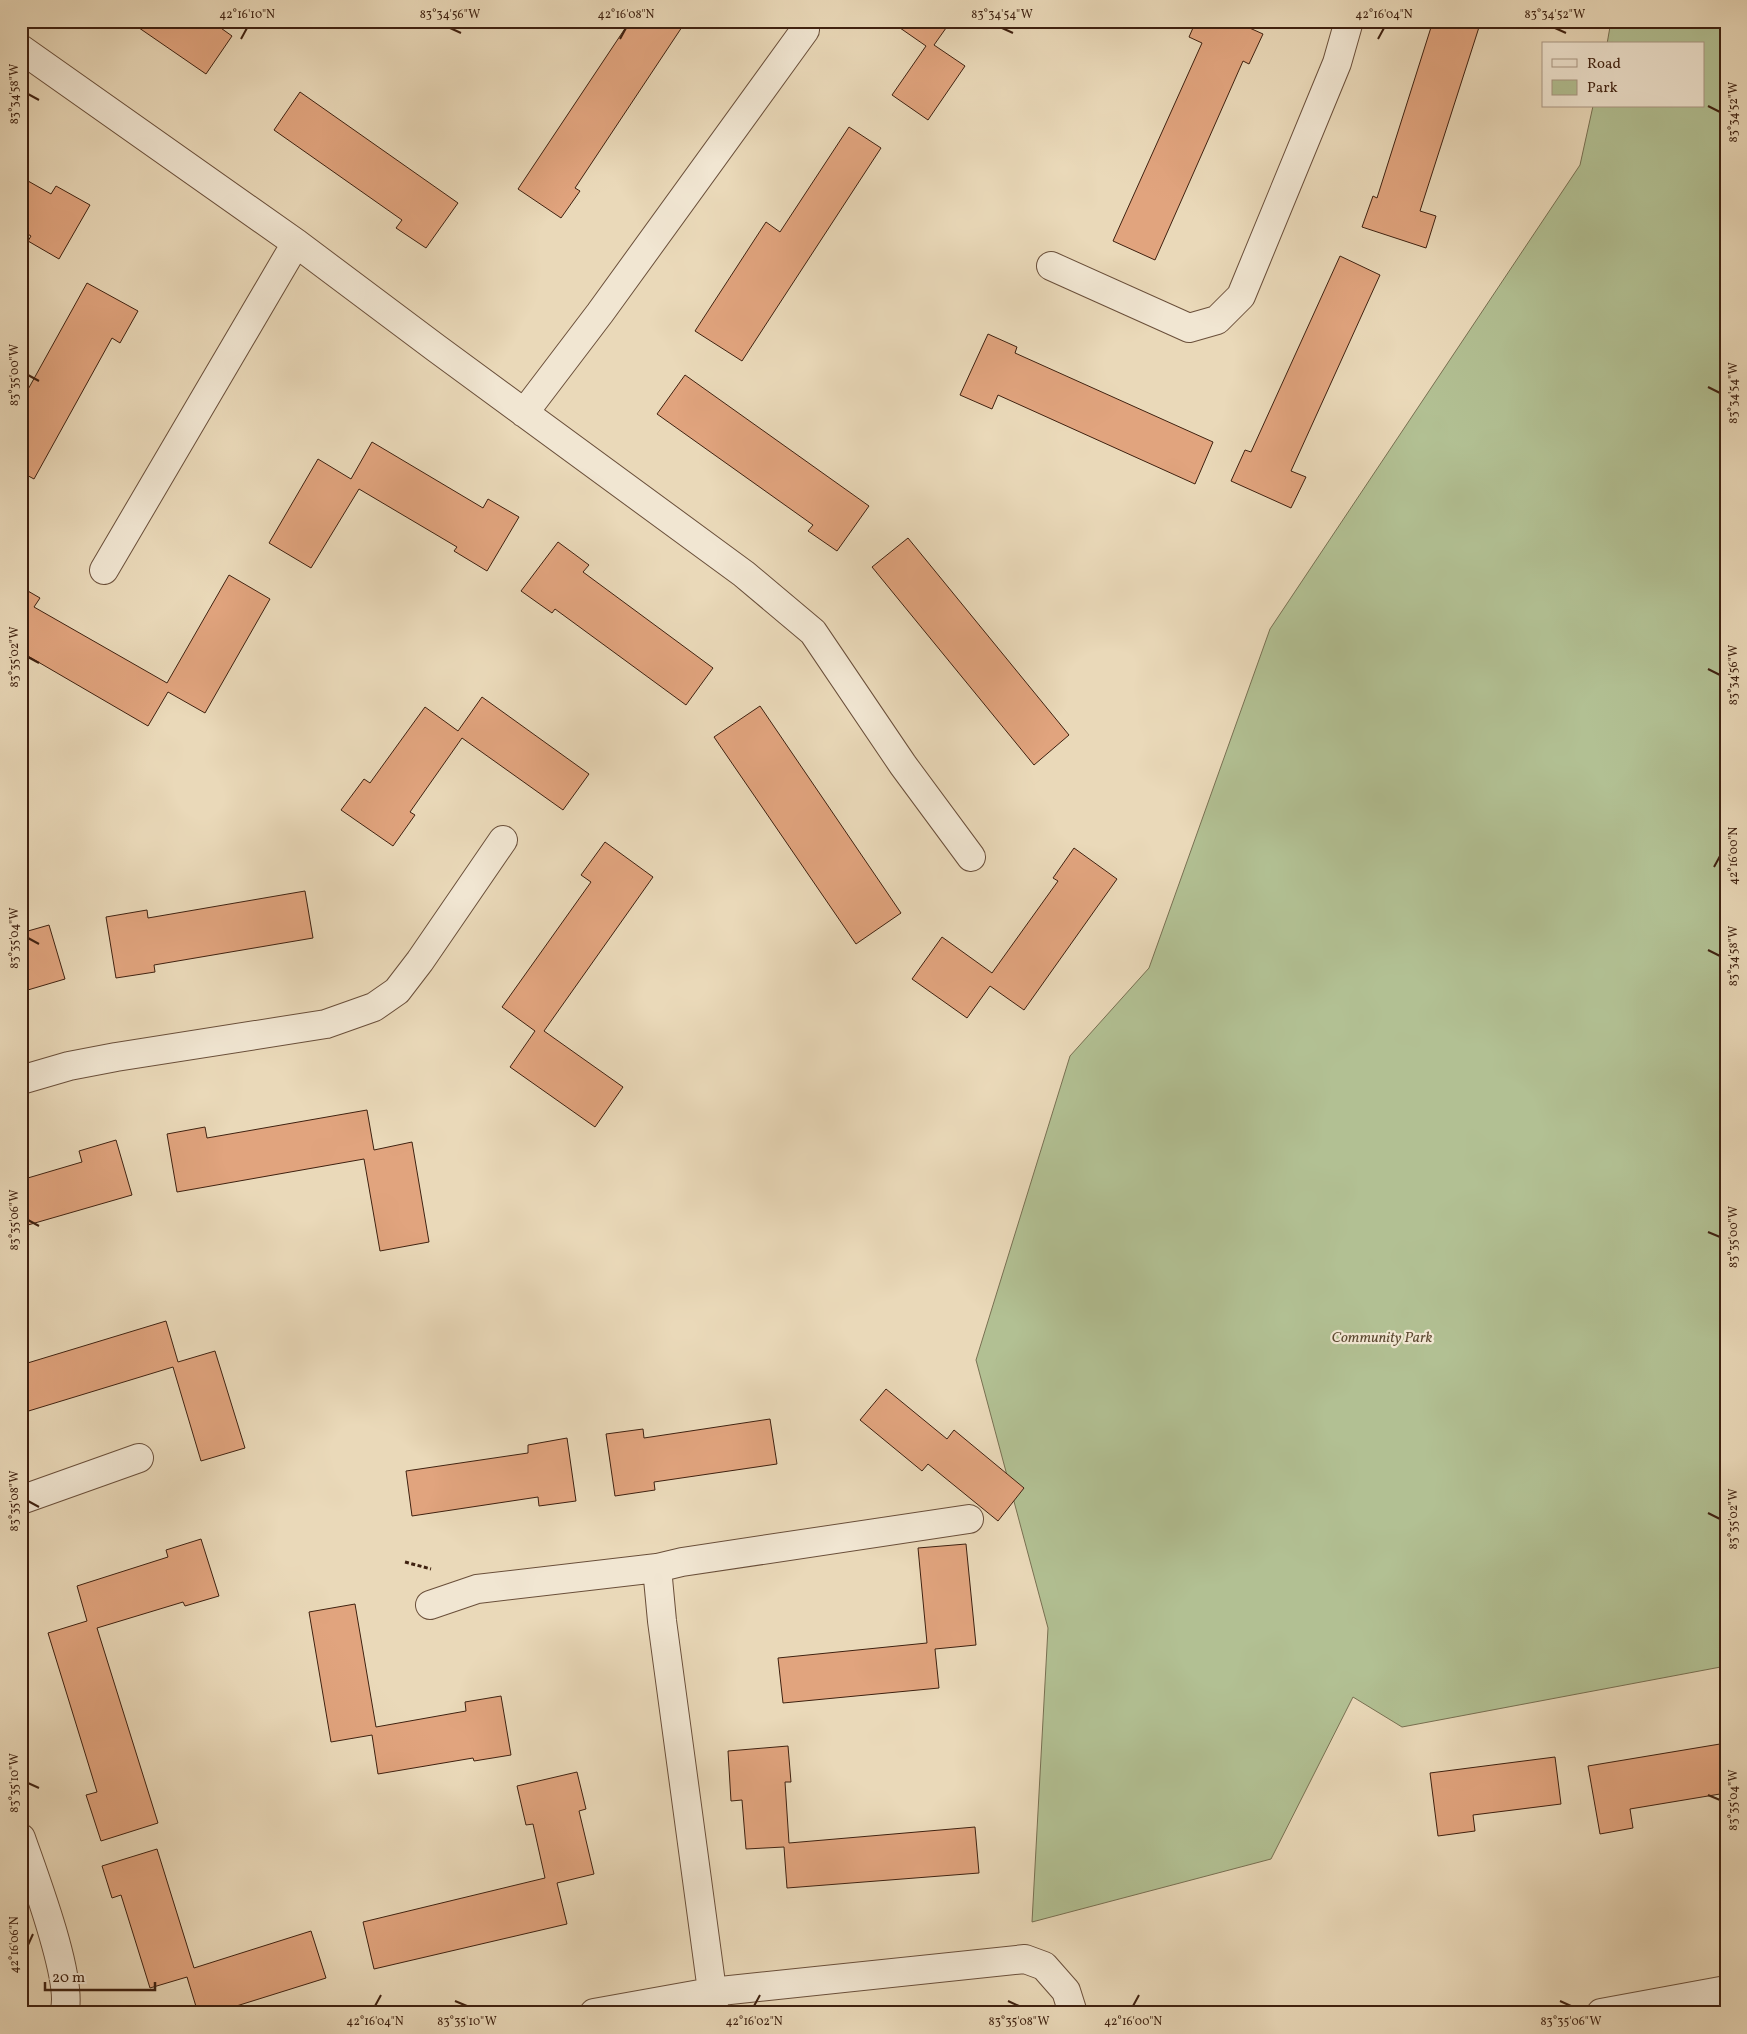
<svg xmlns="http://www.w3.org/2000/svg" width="1747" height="2034" font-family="Vollkorn,serif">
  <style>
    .green { fill: #b2c093; stroke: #787052 }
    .building { fill: #e1a47e; stroke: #3f2110 }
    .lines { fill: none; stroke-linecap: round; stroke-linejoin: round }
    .minor-casing { stroke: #6a4f3a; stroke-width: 30 }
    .path { stroke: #3f2110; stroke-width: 3; stroke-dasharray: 4 2.5; stroke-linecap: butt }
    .minor { stroke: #f1e6d2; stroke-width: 28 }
    .ticks { fill: none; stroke: #3f2110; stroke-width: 2 }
    .labels { text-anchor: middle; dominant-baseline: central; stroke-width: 4.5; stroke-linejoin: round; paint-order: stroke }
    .park-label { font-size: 15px; font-style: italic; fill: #5c4931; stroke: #f1e6d2 }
    .neatline { fill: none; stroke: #3f2110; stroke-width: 2 }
    .ticks-label { font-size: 12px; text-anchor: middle; fill: #3f2110 }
  </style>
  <rect width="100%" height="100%" fill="#ead9b9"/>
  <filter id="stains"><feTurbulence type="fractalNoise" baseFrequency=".004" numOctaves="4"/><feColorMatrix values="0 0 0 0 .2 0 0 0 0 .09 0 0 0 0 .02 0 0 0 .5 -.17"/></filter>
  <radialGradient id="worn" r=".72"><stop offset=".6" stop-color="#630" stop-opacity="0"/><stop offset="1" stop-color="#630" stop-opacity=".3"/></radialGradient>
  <path class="green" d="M 1611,21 L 1726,21 L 1726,1666 L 1402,1727 L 1353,1697 L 1271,1859 L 1032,1922 L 1048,1628 L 976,1360 L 1070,1056 L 1149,968 L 1270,629 L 1580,165 L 1593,106 L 1703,106 L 1703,44 L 1607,44 Z"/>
  <path class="building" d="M 129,21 L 211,21 L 232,36 L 206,74 Z
    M 630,21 L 686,21 L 575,188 L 580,191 L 561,218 L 518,189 Z
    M 890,21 L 951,21 L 934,45 L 965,66 L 928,120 L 892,95 L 926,46 Z
    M 1196,21 L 1234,21 L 1263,34 L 1249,64 L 1243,61 L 1155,260 L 1113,241 L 1202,43 L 1189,37 Z
    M 1433,21 L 1481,21 L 1420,211 L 1436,216 L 1426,248 L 1362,227 L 1373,196 L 1377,198 Z
    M 300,92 L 458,203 L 426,248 L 396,228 L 402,220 L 274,130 Z
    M 849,127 L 881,148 L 742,361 L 695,331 L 766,222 L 780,232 Z
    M 21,177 L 51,194 L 56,186 L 90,205 L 59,259 L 28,241 L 31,236 L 21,230 Z
    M 1340,256 L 1380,275 L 1291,471 L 1306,477 L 1291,508 L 1231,481 L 1245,450 L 1251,452 Z
    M 87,283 L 138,311 L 120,343 L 112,338 L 34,479 L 21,472 L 21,402 Z
    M 988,334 L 1017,347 L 1015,353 L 1213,442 L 1195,484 L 998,395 L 992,409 L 960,395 Z
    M 685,375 L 869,506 L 837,551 L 808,531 L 813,525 L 657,414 Z
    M 372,442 L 483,508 L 488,499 L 519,517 L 487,571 L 454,551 L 457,547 L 359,489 L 311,568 L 269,543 L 318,459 L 351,479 Z
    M 908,538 L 1069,735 L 1034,765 L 872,567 Z
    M 558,542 L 589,565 L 583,572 L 713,668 L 686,705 L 555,609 L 552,613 L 521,591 Z
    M 229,575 L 270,599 L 205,713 L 168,692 L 148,726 L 21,652 L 21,587 L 40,598 L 34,607 L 167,683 Z
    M 482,697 L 589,774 L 563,810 L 462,738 L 410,812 L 415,815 L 393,846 L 341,810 L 364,779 L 370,783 L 425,707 L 458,731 Z
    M 760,706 L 901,913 L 856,944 L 714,737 Z
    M 605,842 L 653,877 L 544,1031 L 623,1087 L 595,1127 L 510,1067 L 535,1031 L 502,1007 L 591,882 L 581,875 Z
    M 1074,848 L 1117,879 L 1024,1010 L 990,986 L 967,1018 L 912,979 L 942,937 L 992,973 L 1058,881 L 1053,878 Z
    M 305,891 L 313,938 L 154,965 L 155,972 L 116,978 L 106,917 L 147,910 L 148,918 Z
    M 49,925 L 65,979 L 21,992 L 21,933 Z
    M 367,1110 L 374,1150 L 412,1142 L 429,1242 L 380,1251 L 364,1159 L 177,1192 L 167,1134 L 205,1127 L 207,1138 Z
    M 116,1140 L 132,1195 L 21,1227 L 21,1180 L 82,1162 L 79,1151 Z
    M 166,1321 L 178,1362 L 215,1351 L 245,1448 L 201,1461 L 173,1367 L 22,1413 L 24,1420 L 21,1421 L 21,1365 Z
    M 886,1389 L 947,1439 L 954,1430 L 1024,1488 L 998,1521 L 928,1464 L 922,1471 L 860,1420 Z
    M 770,1419 L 777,1464 L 654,1482 L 655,1490 L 615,1496 L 606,1434 L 643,1429 L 644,1438 Z
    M 567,1438 L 576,1501 L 539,1506 L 538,1497 L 412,1516 L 406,1471 L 528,1453 L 528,1445 Z
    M 201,1539 L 219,1596 L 185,1606 L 183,1602 L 97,1628 L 158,1823 L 101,1841 L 86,1795 L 97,1792 L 48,1633 L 87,1621 L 77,1586 L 168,1557 L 166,1550 Z
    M 966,1544 L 976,1645 L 935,1649 L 939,1688 L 783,1703 L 778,1658 L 927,1643 L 918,1548 Z
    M 355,1604 L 376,1727 L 466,1711 L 465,1702 L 501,1696 L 511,1755 L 474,1761 L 473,1758 L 378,1774 L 372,1735 L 331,1742 L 309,1612 Z
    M 1726,1743 L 1726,1793 L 1630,1809 L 1633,1828 L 1600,1834 L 1588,1766 Z
    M 788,1746 L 791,1782 L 785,1782 L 789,1843 L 975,1827 L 979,1873 L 787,1888 L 784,1847 L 746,1849 L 742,1800 L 731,1801 L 728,1751 Z
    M 1555,1757 L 1561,1804 L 1473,1815 L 1475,1831 L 1438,1836 L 1430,1773 Z
    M 577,1772 L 586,1809 L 579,1811 L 594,1874 L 557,1883 L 567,1924 L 374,1969 L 363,1922 L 545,1878 L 533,1824 L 526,1825 L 517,1786 Z
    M 157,1849 L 194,1968 L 311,1931 L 326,1978 L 214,2013 L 198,2013 L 187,1977 L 150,1988 L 121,1895 L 112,1898 L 102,1866 Z"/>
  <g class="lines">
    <g class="minor-casing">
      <path id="minor" d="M 21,49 L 296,243 L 436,348 L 744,574 L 813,632 L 903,765 L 971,857
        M 1051,266 L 1189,328 L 1217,320 L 1241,296 L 1337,63 L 1349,21
        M 524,413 L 600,313 L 805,30
        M 104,570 L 296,243
        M 21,1080 L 69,1066 L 116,1057 L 326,1024 L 374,1007 L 397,991 L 420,961 L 503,840
        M 21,1500 L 139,1458
        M 657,1568 L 662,1621 L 715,2013
        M 430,1605 L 477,1589 L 657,1568 L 682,1562 L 969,1519
        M 21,1838 C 33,1873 75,1982 64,2013
        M 594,2013 L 711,1992 L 1025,1959 L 1044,1966 L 1066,1991 L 1073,2013
        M 1601,2013 L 1726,1990"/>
    </g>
    <path class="path" d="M 405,1562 L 431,1569"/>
    <use href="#minor" class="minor"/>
  </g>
  <path class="ticks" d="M 450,28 L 461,33M 1002,28 L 1013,33M 1555,28 L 1566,33M 241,39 L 247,28M 620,39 L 626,28M 1378,39 L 1384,28M 28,94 L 39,100M 1708,106 L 1720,112M 28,375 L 39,381M 1708,387 L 1720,393M 28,657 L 39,663M 1708,669 L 1720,675M 1714,867 L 1720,856M 28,938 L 39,944M 1708,950 L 1720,956M 28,1220 L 39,1226M 1708,1232 L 1720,1237M 28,1501 L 39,1507M 1708,1513 L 1720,1519M 28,1783 L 39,1788M 1708,1795 L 1720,1800M 28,1945 L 33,1934M 455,2001 L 467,2006M 1008,2001 L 1019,2006M 1560,2001 L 1571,2006M 375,2006 L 381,1995M 754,2006 L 760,1995M 1133,2006 L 1139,1995"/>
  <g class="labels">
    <g class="park-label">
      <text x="1382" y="1338">Community Park</text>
    </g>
  </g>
  <rect width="1747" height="2034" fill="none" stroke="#ead9b9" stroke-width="55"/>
  <rect x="1542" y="42" width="162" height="65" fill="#f1e6d2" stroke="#aa9784"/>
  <rect x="1552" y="59" width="25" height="8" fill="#f1e6d2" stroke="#aa9784"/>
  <text x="1587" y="68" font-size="15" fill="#3f2110">Road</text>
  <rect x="1552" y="80" width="25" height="15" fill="#b2c093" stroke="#aa9784"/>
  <text x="1587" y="92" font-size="15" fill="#3f2110">Park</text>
  <path d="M45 1982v8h110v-8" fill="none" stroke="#3f2110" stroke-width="2.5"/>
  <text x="52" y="1982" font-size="15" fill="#3f2110" stroke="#f1e6d2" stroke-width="4" paint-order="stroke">20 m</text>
  <rect x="28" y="28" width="1692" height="1978" class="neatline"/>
  <g class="ticks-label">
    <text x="247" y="18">42°16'10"N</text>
    <text x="450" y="18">83°34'56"W</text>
    <text x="626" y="18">42°16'08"N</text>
    <text x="1002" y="18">83°34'54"W</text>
    <text x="1384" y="18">42°16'04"N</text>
    <text x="1555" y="18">83°34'52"W</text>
    <text transform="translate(14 94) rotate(-90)" y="4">83°34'58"W</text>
    <text transform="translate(1733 112) rotate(-90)" y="4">83°34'52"W</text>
    <text transform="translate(14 375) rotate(-90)" y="4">83°35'00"W</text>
    <text transform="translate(1733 393) rotate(-90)" y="4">83°34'54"W</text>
    <text transform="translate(14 657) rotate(-90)" y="4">83°35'02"W</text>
    <text transform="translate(1733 675) rotate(-90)" y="4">83°34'56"W</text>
    <text transform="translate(1733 856) rotate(-90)" y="4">42°16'00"N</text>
    <text transform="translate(14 938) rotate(-90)" y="4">83°35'04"W</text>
    <text transform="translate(1733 956) rotate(-90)" y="4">83°34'58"W</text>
    <text transform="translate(14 1220) rotate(-90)" y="4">83°35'06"W</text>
    <text transform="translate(1733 1237) rotate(-90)" y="4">83°35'00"W</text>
    <text transform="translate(14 1501) rotate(-90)" y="4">83°35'08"W</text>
    <text transform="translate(1733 1519) rotate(-90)" y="4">83°35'02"W</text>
    <text transform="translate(14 1783) rotate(-90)" y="4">83°35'10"W</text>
    <text transform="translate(1733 1800) rotate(-90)" y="4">83°35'04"W</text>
    <text transform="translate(14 1945) rotate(-90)" y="4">42°16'06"N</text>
    <text x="375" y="2025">42°16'04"N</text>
    <text x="467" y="2025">83°35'10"W</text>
    <text x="754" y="2025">42°16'02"N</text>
    <text x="1019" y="2025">83°35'08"W</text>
    <text x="1133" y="2025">42°16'00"N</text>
    <text x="1571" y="2025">83°35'06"W</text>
  </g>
  <rect width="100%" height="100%" filter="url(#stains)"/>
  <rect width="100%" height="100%" fill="url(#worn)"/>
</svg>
